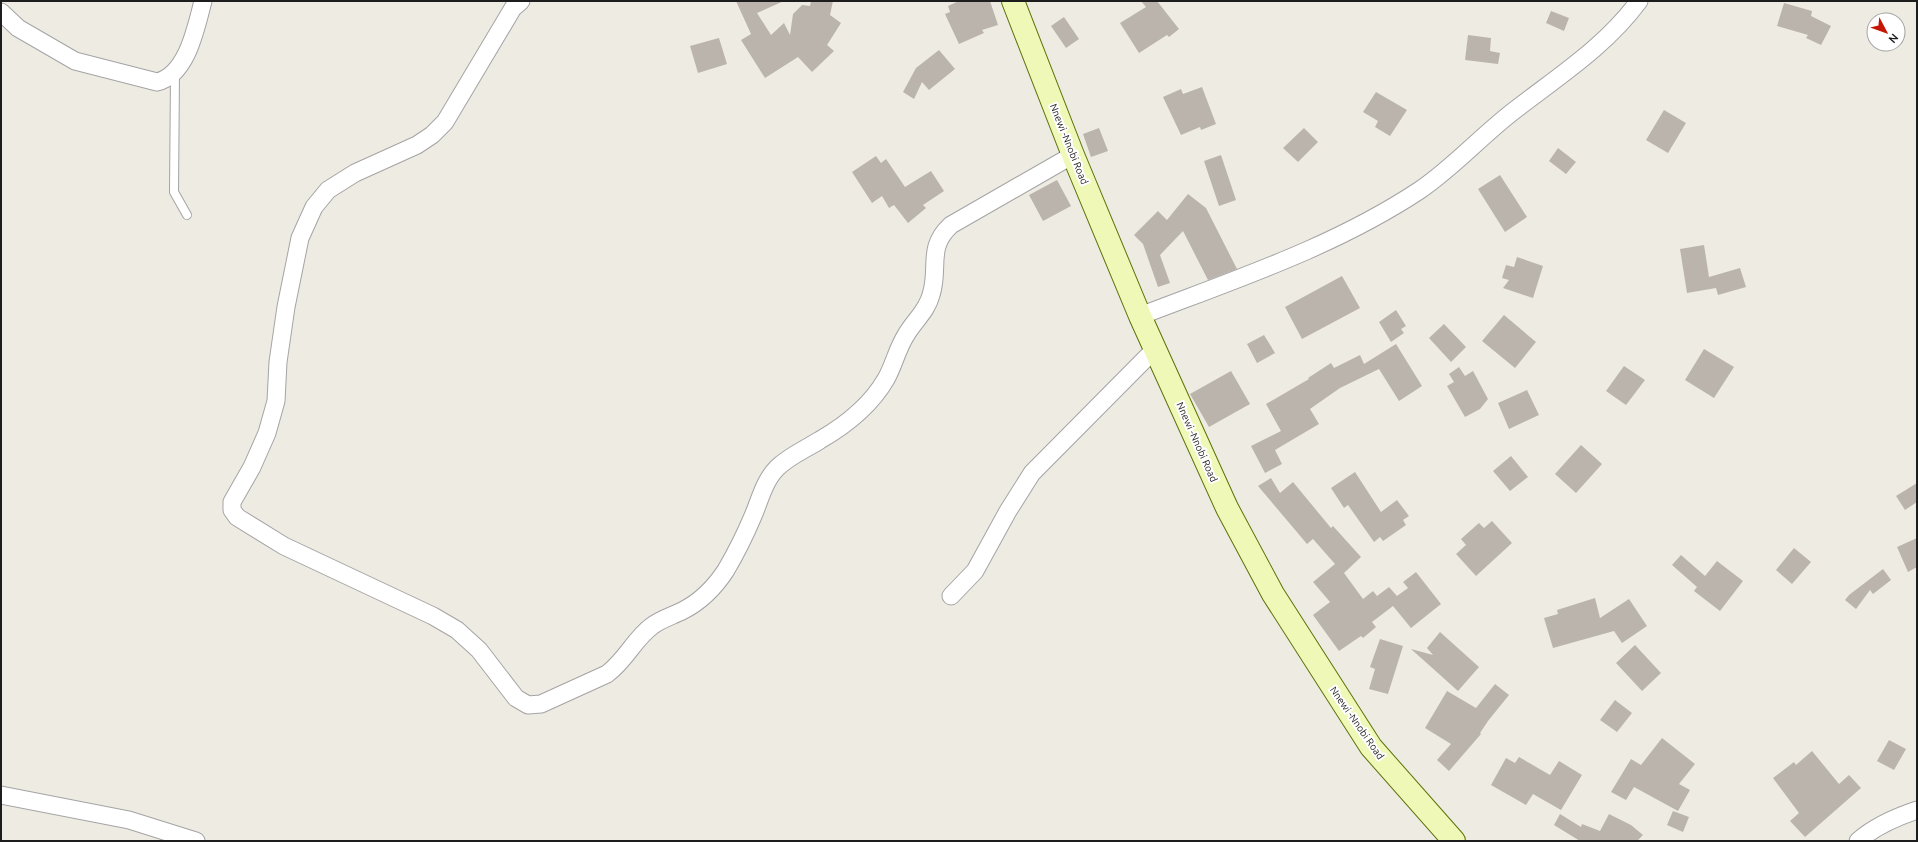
<svg xmlns="http://www.w3.org/2000/svg" width="1918" height="842" font-family="Ubuntu,sans-serif">
  <style>
    .building { fill: #bbb4ac }
    .lines { fill: none; stroke-linecap: round; stroke-linejoin: round }
    .service-casing { stroke: #a4a4a4; stroke-width: 10 }
    .minor-casing { stroke: #a4a4a4; stroke-width: 19 }
    .secondary-casing { stroke: #5c7206; stroke-width: 24 }
    .service { stroke: #fff; stroke-width: 8 }
    .minor { stroke: #fff; stroke-width: 17 }
    .secondary { stroke: #eff8b7; stroke-width: 22 }
    .labels { text-anchor: middle; dominant-baseline: central; stroke-width: 4; stroke-linejoin: round; paint-order: stroke }
    .street-label { font-size: 10px; fill: #1d1d1d; stroke: #fff }
  </style>
  <rect width="100%" height="100%" fill="#eeebe3"/>
  <path class="building" d="M 736,1 L 784,1 L 757,13 L 771,35 L 784,23 L 790,35 L 793,14 L 802,5 L 810,6 L 811,1 L 833,1 L 830,15 L 841,23 L 827,45 L 834,51 L 812,72 L 798,57 L 765,78 L 741,40 L 751,34 Z
    M 959,1 L 990,1 L 998,25 L 982,30 L 984,33 L 959,44 L 945,14 L 950,12 L 948,6 Z
    M 1141,1 L 1157,1 L 1179,29 L 1169,37 L 1167,35 L 1139,53 L 1120,23 L 1146,7 Z
    M 1784,3 L 1812,11 L 1811,16 L 1831,26 L 1821,45 L 1806,38 L 1808,35 L 1777,26 Z
    M 1551,11 L 1569,18 L 1564,31 L 1546,23 Z
    M 1064,17 L 1079,39 L 1066,48 L 1051,26 Z
    M 1468,35 L 1491,38 L 1490,51 L 1500,53 L 1498,64 L 1465,60 Z
    M 719,38 L 727,64 L 698,73 L 690,46 Z
    M 939,50 L 955,69 L 929,90 L 922,82 L 914,99 L 903,92 L 916,68 Z
    M 1202,87 L 1216,124 L 1201,130 L 1200,127 L 1181,135 L 1163,97 L 1181,89 L 1183,94 Z
    M 1376,92 L 1407,110 L 1390,136 L 1375,127 L 1378,121 L 1363,112 Z
    M 1664,110 L 1686,123 L 1668,153 L 1646,140 Z
    M 1099,128 L 1108,151 L 1091,157 L 1083,134 Z
    M 1304,128 L 1318,142 L 1298,162 L 1283,148 Z
    M 1558,148 L 1576,162 L 1566,174 L 1549,161 Z
    M 1221,155 L 1236,200 L 1219,206 L 1204,161 Z
    M 876,156 L 881,163 L 886,159 L 905,187 L 931,171 L 944,191 L 923,205 L 926,208 L 908,223 L 894,205 L 889,208 L 882,196 L 872,203 L 852,172 Z
    M 1500,175 L 1527,217 L 1505,232 L 1478,189 Z
    M 1057,180 L 1071,206 L 1043,221 L 1029,195 Z
    M 1188,194 L 1206,208 L 1237,269 L 1208,280 L 1183,231 L 1160,255 L 1170,283 L 1158,287 L 1143,244 L 1134,235 L 1158,211 L 1167,220 Z
    M 1704,245 L 1709,277 L 1740,268 L 1746,287 L 1718,295 L 1716,288 L 1687,293 L 1680,249 Z
    M 1517,257 L 1543,266 L 1533,298 L 1503,288 L 1509,280 L 1502,278 L 1506,265 L 1514,267 Z
    M 1342,276 L 1360,308 L 1302,339 L 1285,307 Z
    M 1396,310 L 1406,326 L 1401,329 L 1404,333 L 1391,342 L 1379,322 Z
    M 1504,315 L 1536,342 L 1515,368 L 1482,341 Z
    M 1444,324 L 1466,347 L 1451,362 L 1429,338 Z
    M 1264,335 L 1275,353 L 1257,363 L 1247,344 Z
    M 1396,344 L 1422,386 L 1399,401 L 1379,369 L 1340,388 L 1310,409 L 1319,424 L 1275,450 L 1282,464 L 1265,473 L 1251,446 L 1281,431 L 1266,404 L 1309,379 L 1308,378 L 1331,363 L 1334,368 L 1360,355 L 1364,364 Z
    M 1704,349 L 1734,367 L 1714,398 L 1685,380 Z
    M 1624,366 L 1645,380 L 1626,405 L 1606,391 Z
    M 1459,367 L 1465,376 L 1473,371 L 1488,399 L 1480,409 L 1465,417 L 1447,386 L 1454,382 L 1449,374 Z
    M 1231,371 L 1250,404 L 1209,427 L 1190,394 Z
    M 1527,390 L 1539,415 L 1509,429 L 1498,403 Z
    M 1581,445 L 1602,464 L 1576,493 L 1555,474 Z
    M 1511,456 L 1528,477 L 1510,491 L 1493,471 Z
    M 1355,472 L 1381,512 L 1397,500 L 1409,516 L 1403,520 L 1406,525 L 1383,541 L 1380,537 L 1374,542 L 1348,505 L 1344,508 L 1331,488 Z
    M 1271,478 L 1280,493 L 1293,482 L 1331,528 L 1333,526 L 1361,557 L 1344,573 L 1363,599 L 1373,591 L 1377,596 L 1389,587 L 1397,596 L 1408,588 L 1403,582 L 1416,572 L 1441,604 L 1411,628 L 1393,606 L 1372,622 L 1376,627 L 1363,638 L 1361,636 L 1339,651 L 1313,615 L 1330,602 L 1313,582 L 1335,564 L 1313,539 L 1307,544 L 1258,486 Z
    M 1917,483 L 1917,502 L 1905,510 L 1896,496 Z
    M 1492,521 L 1512,543 L 1476,576 L 1456,554 L 1466,545 L 1461,539 L 1479,523 L 1484,528 Z
    M 1917,538 L 1917,567 L 1908,572 L 1897,547 Z
    M 1794,548 L 1811,562 L 1792,584 L 1776,570 Z
    M 1681,555 L 1705,576 L 1717,561 L 1743,581 L 1720,611 L 1694,591 L 1697,587 L 1672,565 Z
    M 1883,569 L 1891,580 L 1873,594 L 1870,590 L 1856,609 L 1845,600 L 1849,595 Z
    M 1595,598 L 1600,618 L 1629,599 L 1647,626 L 1622,643 L 1614,631 L 1553,648 L 1544,618 L 1558,614 L 1557,610 Z
    M 1440,632 L 1479,667 L 1458,691 L 1411,649 L 1433,655 L 1427,648 Z
    M 1380,639 L 1403,646 L 1388,694 L 1369,689 L 1375,669 L 1370,667 Z
    M 1635,645 L 1661,673 L 1642,691 L 1616,663 Z
    M 1495,684 L 1509,695 L 1488,721 L 1480,733 L 1481,734 L 1449,771 L 1437,760 L 1451,744 L 1425,728 L 1447,691 L 1476,708 Z
    M 1615,700 L 1632,713 L 1617,732 L 1600,720 Z
    M 1662,738 L 1695,764 L 1679,784 L 1690,790 L 1678,811 L 1634,787 L 1626,800 L 1611,792 L 1631,759 L 1641,765 Z
    M 1889,740 L 1906,749 L 1894,770 L 1877,761 Z
    M 1812,751 L 1839,784 L 1849,775 L 1861,788 L 1805,837 L 1790,821 L 1799,813 L 1773,778 L 1794,762 L 1796,765 Z
    M 1519,757 L 1550,775 L 1559,761 L 1582,775 L 1561,810 L 1533,794 L 1526,805 L 1491,785 L 1506,758 L 1515,763 Z
    M 1673,811 L 1689,817 L 1683,832 L 1667,825 Z
    M 1560,814 L 1581,827 L 1582,824 L 1600,831 L 1609,814 L 1631,825 L 1643,835 L 1637,841 L 1580,841 L 1554,825 Z"/>
  <g class="lines">
    <g class="service-casing">
      <path id="service" d="M 175,73 L 174,192 L 187,215"/>
    </g>
    <g class="minor-casing">
      <path id="minor" d="M 521,1 L 513,8 L 445,122 L 432,135 L 417,145 L 355,173 L 328,190 L 314,207 L 300,238 L 286,307 L 278,362 L 276,401 L 267,433 L 252,467 L 232,502 L 232,510 L 237,517 L 284,546 L 433,616 L 457,630 L 479,650 L 516,698 L 528,705 L 541,704 L 607,674 C 627,659 634,639 652,626 C 661,619 672,616 682,611 C 700,602 715,587 726,570 C 736,553 745,535 753,516 C 760,500 764,481 777,468 C 789,456 806,449 820,440 C 846,425 871,405 886,379 C 894,365 897,349 906,335 C 914,321 927,311 931,295 C 940,267 926,248 951,225 L 1073,155
        M 1,12 L 18,28 L 75,61 L 157,82 C 187,75 196,28 203,1
        M 1140,316 C 1236,279 1334,247 1420,190 C 1454,167 1482,135 1515,110 C 1559,76 1606,46 1639,1
        M 951,596 L 975,571 L 1008,511 L 1032,473 L 1155,349
        M 1,795 L 129,820 L 196,841
        M 1858,841 C 1875,826 1896,817 1917,810"/>
    </g>
    <g class="secondary-casing">
      <path id="secondary" d="M 1013,1 L 1073,155 L 1140,316 L 1227,508 L 1273,594 L 1371,747 L 1454,841"/>
    </g>
    <use href="#service" class="service"/>
    <use href="#minor" class="minor"/>
    <use href="#secondary" class="secondary"/>
  </g>
  <g class="labels">
    <g class="street-label">
      <text transform="translate(1069 144) rotate(68)">Nnewi -Nnobi Road</text>
      <text transform="translate(1197 442) rotate(66)">Nnewi -Nnobi Road</text>
      <text transform="translate(1357 723) rotate(55)">Nnewi -Nnobi Road</text>
    </g>
  </g>
  <rect width="1918" height="842" fill="none" stroke="#1d1d1d" stroke-width="4"/>
  <g transform="translate(1886 32) rotate(131)"><circle r="19" fill="#ffffff" stroke="#a5a5a5"/>
  <path d="M0-3L7 15L0 10L-7 15Z" fill="#c71503"/>
  <text y="-6" font-size="11" font-weight="bold" text-anchor="middle" fill="#1d1d1d">N</text>
  </g>
</svg>
